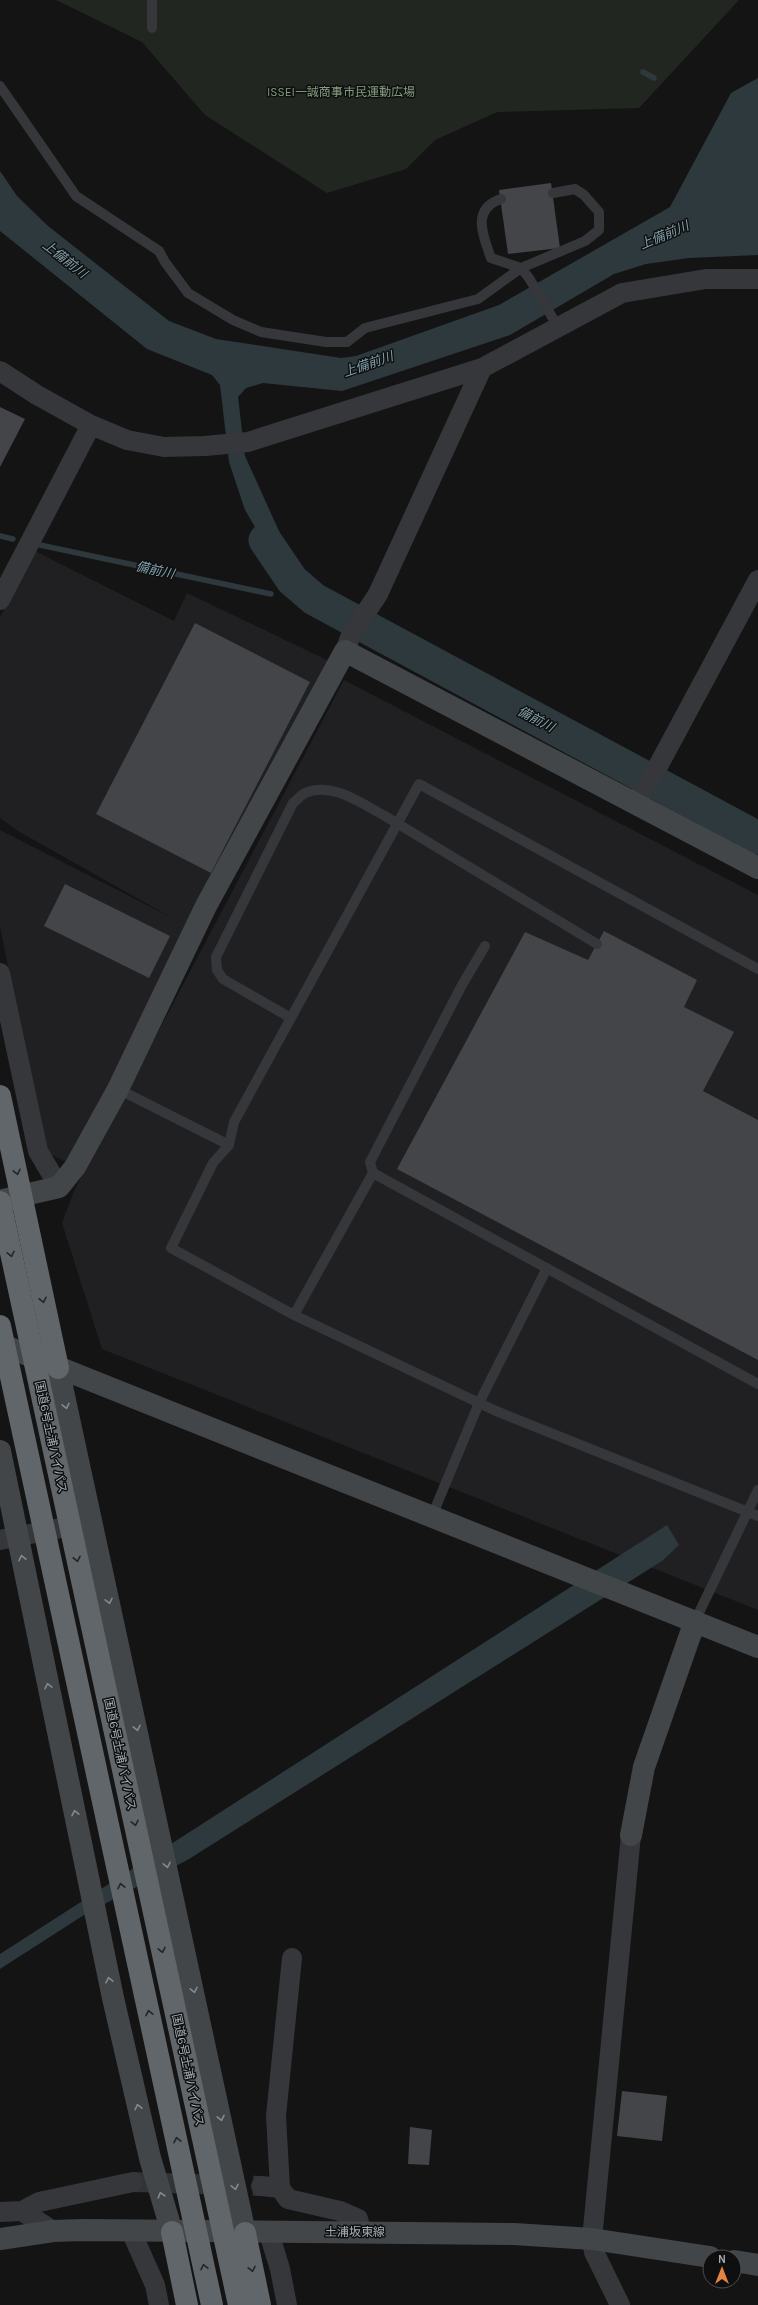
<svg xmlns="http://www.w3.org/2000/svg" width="758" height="2305" font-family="Karla,'Noto Sans JP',sans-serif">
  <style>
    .built { fill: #202022 }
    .green { fill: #212720 }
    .water { fill: #2e393d }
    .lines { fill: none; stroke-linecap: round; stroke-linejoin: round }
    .stream { stroke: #2e393d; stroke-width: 5.5 }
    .river { stroke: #2e393d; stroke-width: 33 }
    .building { fill: #434548 }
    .street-tunnel { stroke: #313335; stroke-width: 20; stroke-dasharray: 20 10; stroke-linecap: butt }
    .lane { stroke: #35373a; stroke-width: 10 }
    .street { stroke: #35373a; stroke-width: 20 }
    .secondary { stroke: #434649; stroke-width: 22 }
    .highway { stroke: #61666a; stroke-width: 22 }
    .lane-bridge { stroke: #35373a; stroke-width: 10 }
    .highway-bridge { stroke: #61666a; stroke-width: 22 }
    .oneway { stroke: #242526 }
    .oneway2 { stroke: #838a8f }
    .labels { text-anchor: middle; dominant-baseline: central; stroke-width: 3; stroke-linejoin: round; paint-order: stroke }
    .park-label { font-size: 12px; fill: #849e7f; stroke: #0f0f10 }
    .street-label { font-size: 12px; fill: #a6aeb4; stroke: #0f0f10 }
    .water-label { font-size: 13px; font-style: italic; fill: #80a2ac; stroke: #0f0f10 }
  </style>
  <rect width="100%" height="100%" fill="#141415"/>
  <path class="built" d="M 35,551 L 174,621 L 187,593 L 329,661 L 70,1164 L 44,1151 L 0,926 L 0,830 L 174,919 L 18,831 L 0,818 L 0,617 Z
    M 344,680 L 758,895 L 758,1610 L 102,1349 L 62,1223 L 74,1191 Z"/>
  <path class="green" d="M 56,0 L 739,0 L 639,108 L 497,112 L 435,140 L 406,169 L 327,193 L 205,115 L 142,42 Z"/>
  <path class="water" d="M 758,78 L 758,255 L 689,258 L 646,264 L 614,274 L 510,335 L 342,391 L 263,383 L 246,388 L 238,397 L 245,456 L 298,573 L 286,580 L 245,510 L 229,462 L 220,385 L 212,375 L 147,349 L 0,231 L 0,171 L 17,196 L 48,226 L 169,321 L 216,339 L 341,358 L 356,356 L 499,305 L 670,207 L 731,93 Z
    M 667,1525 L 679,1545 L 662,1561 L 189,1859 L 84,1915 L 0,1969 L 0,1954 Z"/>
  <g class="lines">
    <path class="stream" d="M 643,72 L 654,78
      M 0,536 L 13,539
      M 40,545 L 271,594"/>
    <path class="river" d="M 265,540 L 292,580 L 314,599 L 758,838"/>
  </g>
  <path class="building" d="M 551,183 L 560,248 L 508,254 L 499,190 Z
    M 0,407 L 25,419 L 0,467 Z
    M 195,623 L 310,682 L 211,873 L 96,814 Z
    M 65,884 L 170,936 L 149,978 L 44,926 Z
    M 604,931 L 697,980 L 684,1007 L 734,1032 L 703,1091 L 758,1120 L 758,1360 L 397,1169 L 525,932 L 588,960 Z
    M 622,2091 L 667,2096 L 662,2141 L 617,2136 Z
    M 410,2127 L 432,2130 L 429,2165 L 408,2164 Z"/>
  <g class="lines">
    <path class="street-tunnel" d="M 133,2182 L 261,2186"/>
    <path class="lane" d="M 152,28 L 152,0
      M 0,86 L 76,196 L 159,251 L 165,262 L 188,293 L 233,320 L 261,332 L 326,342 L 347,342 L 365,328 L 478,299 L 521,268 L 585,241 L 599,230 L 599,212 L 584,195 L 575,189 L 553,193
      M 501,199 C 471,209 483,236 491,258 L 521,268 L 529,278 L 558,327
      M 758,969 L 419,784 L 234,1122 L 229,1145 L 213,1163 L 171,1248 L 294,1315 L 496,1411 L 758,1516
      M 291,1018 L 223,979 L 217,970 L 216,957 L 293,803 C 297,800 301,795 305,793 C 332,781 362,804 385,816
      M 118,1089 L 229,1145
      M 373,1173 L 370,1162 L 462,985 L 485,946
      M 294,1315 L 373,1173 L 758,1384
      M 432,1516 L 479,1403 L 547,1268
      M 695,1621 L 758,1490"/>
    <path class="street" d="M 0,371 L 37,395 L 91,425 L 127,440 L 164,447 L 205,446 L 248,442 L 482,368 L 622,293 L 706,279 L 758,279
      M 0,600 L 91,425
      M 345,651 L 351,635 L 378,594 L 482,368
      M 635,804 L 657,768 L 758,580
      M 0,973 L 38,1151 L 59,1187
      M 0,1540 L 86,1523
      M 292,1958 L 276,2116 L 280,2188 L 288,2199 L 340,2211 L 358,2219 L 362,2233
      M 261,2186 L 280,2188
      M 22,2211 L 39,2202 L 133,2182
      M 0,2212 L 22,2211 L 53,2231
      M 131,2231 L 155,2285 L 159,2305
      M 269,2233 L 280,2269 L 287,2305
      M 620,2305 L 594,2252 L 592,2239 L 631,1835"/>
    <path class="secondary" d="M 3,1200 L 59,1187 L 75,1167 L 118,1089 L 206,906 L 345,651 L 758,868
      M 0,1344 L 758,1647
      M 58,1368 L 245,2233
      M 0,1451 L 113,1998 L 150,2158 L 172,2232
      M 631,1835 L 644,1767 L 695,1621
      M 0,2239 L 53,2231 L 83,2230 L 514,2234 L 592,2239 L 710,2257
      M 734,2261 L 758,2265"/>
    <path class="highway" d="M 0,1096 L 58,1368
      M 172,2232 L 187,2305
      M 245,2233 L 260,2305"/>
    <path class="lane-bridge" d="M 385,816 L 597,944"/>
    <path class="highway-bridge" d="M 0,1202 L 239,2305
      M 0,1326 L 212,2305"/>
  </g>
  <defs><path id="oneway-chevron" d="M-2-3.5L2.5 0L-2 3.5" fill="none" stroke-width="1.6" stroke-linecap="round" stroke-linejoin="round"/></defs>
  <g class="oneway">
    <use href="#oneway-chevron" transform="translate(17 1172) rotate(78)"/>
    <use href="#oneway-chevron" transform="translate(11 1254) rotate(78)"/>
    <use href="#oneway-chevron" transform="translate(43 1300) rotate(78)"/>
    <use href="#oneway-chevron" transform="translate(77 1559) rotate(78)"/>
    <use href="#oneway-chevron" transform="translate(135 1823) rotate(78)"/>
    <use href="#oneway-chevron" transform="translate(121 1886) rotate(-102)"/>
    <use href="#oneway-chevron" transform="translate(162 1950) rotate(78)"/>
    <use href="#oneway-chevron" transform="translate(149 2013) rotate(-102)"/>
    <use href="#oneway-chevron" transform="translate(177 2140) rotate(-102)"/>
    <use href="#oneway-chevron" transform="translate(204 2267) rotate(-102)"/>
    <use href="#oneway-chevron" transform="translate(252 2269) rotate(78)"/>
  </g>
  <g class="oneway2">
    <use href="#oneway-chevron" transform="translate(66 1406) rotate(77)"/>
    <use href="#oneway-chevron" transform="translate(22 1558) rotate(-102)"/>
    <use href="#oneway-chevron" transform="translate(109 1601) rotate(78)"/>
    <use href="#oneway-chevron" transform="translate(48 1686) rotate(-102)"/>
    <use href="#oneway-chevron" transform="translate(137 1728) rotate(78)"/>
    <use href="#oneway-chevron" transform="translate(75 1813) rotate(-102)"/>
    <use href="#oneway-chevron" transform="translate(167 1865) rotate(78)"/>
    <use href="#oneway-chevron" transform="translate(109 1980) rotate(-102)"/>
    <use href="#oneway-chevron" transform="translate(194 1990) rotate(78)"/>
    <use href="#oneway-chevron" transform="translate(138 2107) rotate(-103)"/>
    <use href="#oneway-chevron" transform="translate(221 2118) rotate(78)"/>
    <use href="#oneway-chevron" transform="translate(235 2187) rotate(78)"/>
    <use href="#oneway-chevron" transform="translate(161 2195) rotate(-106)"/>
  </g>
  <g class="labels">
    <g class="park-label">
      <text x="341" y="92">ISSEI一誠商事市民運動広場</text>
    </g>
    <g class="street-label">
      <text transform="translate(51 1437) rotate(78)">国道6号土浦バイパス</text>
      <text transform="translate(120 1754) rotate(78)">国道6号土浦バイパス</text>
      <text transform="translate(188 2070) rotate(78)">国道6号土浦バイパス</text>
      <text x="355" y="2232">土浦坂東線</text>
    </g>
    <g class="water-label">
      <text transform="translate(664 235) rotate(-23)">上備前川</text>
      <text transform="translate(65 259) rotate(38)">上備前川</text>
      <text transform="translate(368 364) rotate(-19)">上備前川</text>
      <text transform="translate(155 570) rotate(12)">備前川</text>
      <text transform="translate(536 719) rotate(28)">備前川</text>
    </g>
  </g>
  <g transform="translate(722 2269)"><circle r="19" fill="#0f0f10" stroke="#4b4f52"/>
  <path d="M0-3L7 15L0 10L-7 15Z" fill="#e18540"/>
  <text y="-6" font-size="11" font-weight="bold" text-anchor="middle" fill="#a6aeb4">N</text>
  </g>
</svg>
